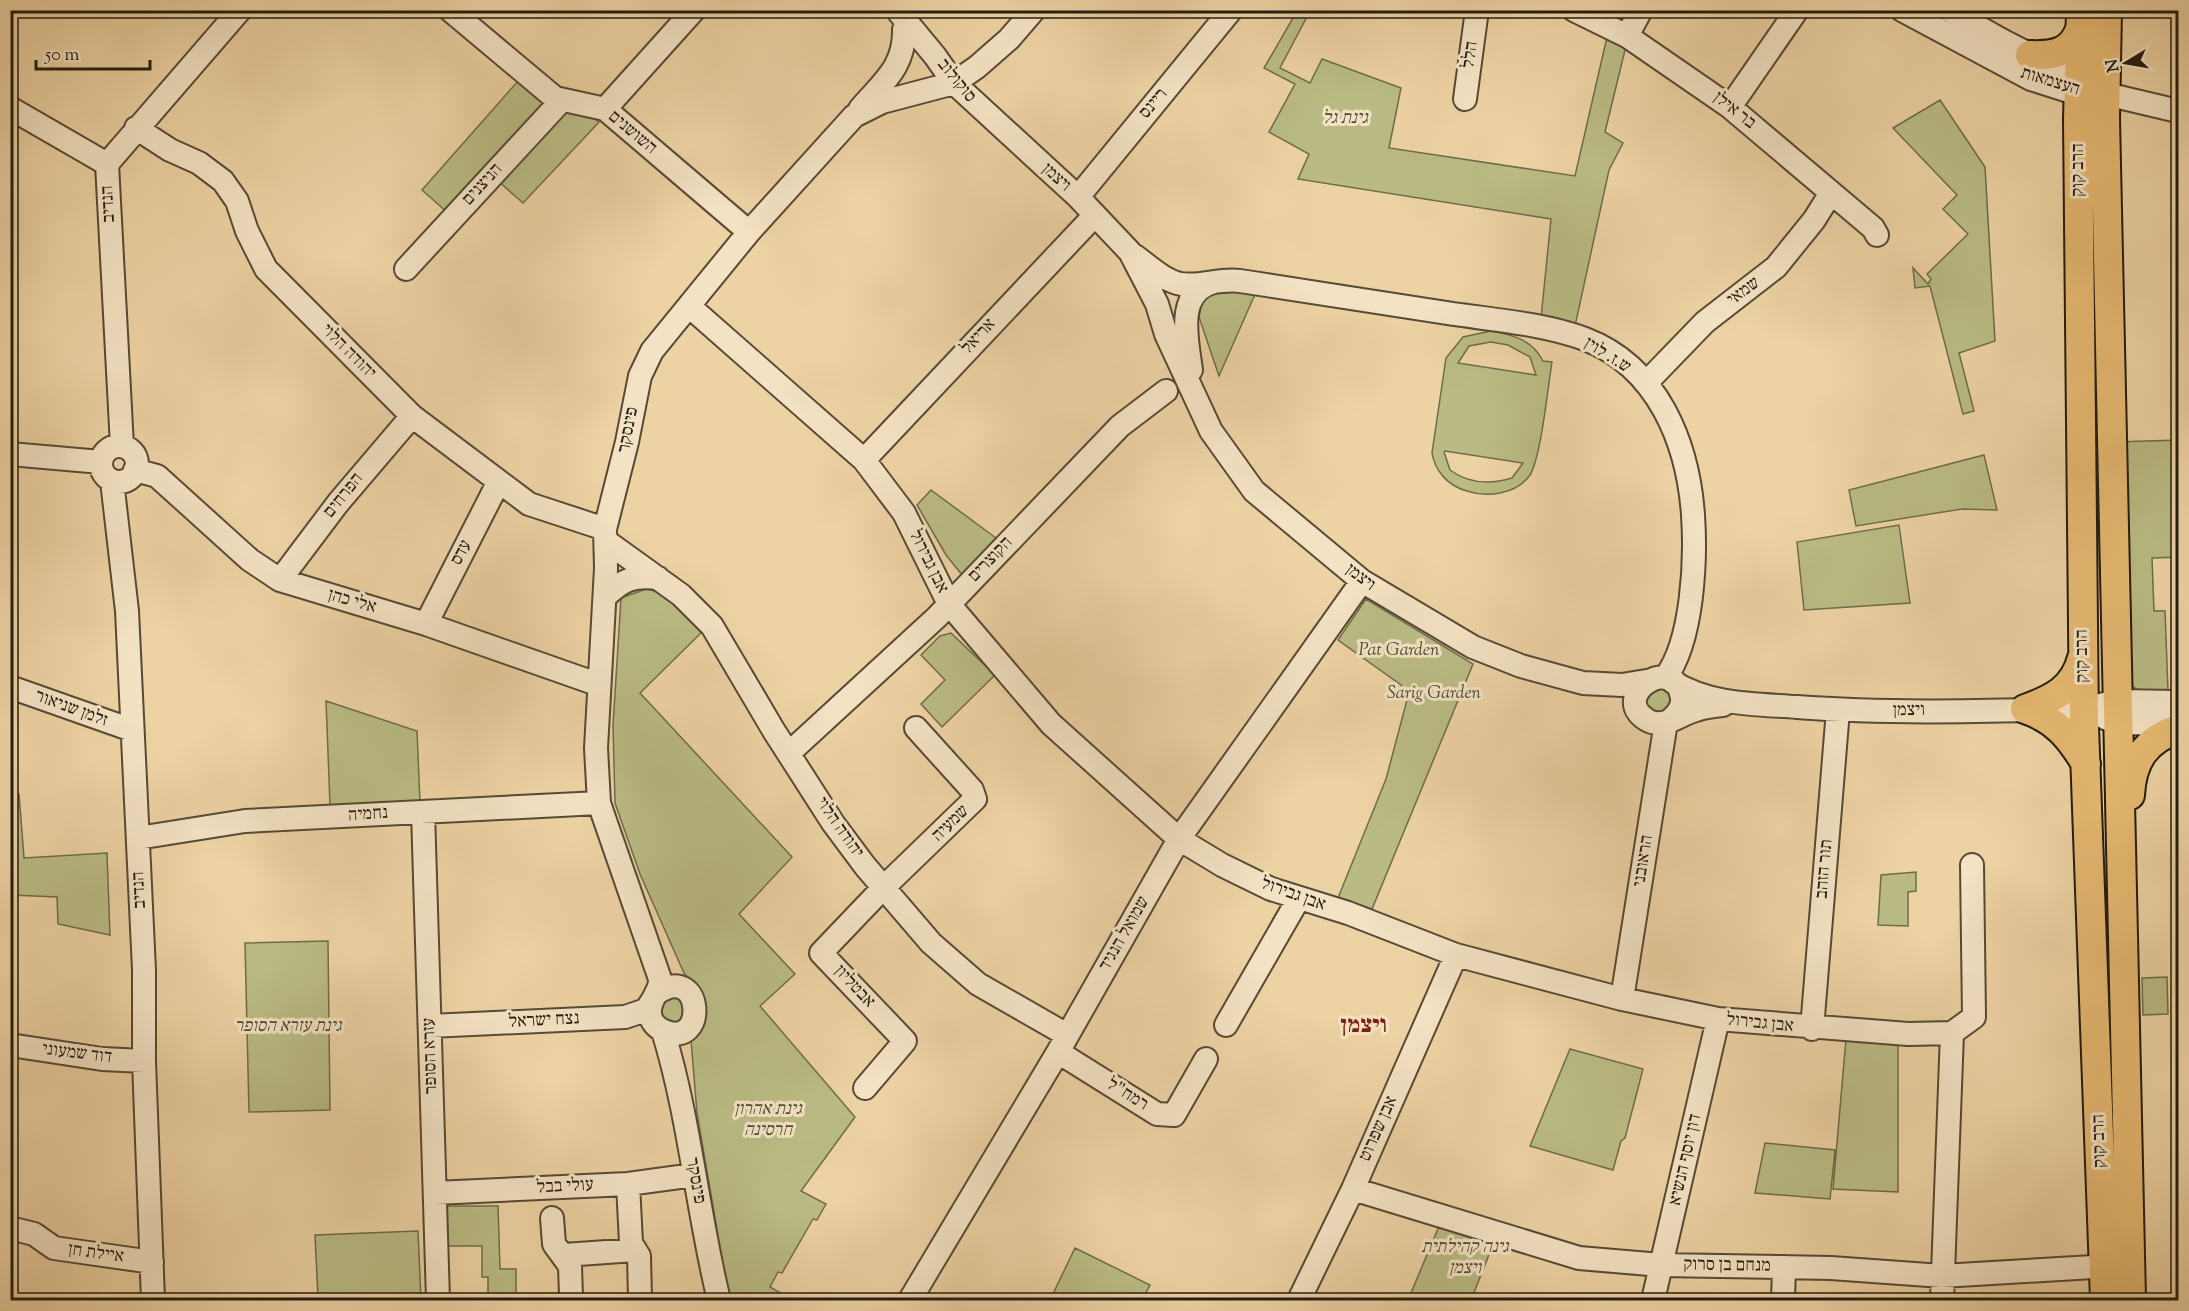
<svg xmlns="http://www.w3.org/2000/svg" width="2189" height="1311" font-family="'Sorts Mill Goudy','Frank Ruhl Libre',serif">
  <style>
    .green { fill: #babb84; stroke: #6e6c4b; stroke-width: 1.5; fill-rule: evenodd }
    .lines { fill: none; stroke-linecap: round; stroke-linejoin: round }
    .minor-casing { stroke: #564a36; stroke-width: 26 }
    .major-casing { stroke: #231c12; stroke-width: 32 }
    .minor { stroke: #f3e2c3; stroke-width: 22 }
    .major { stroke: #e6b972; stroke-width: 28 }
    .labels { text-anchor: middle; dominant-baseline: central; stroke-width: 6; stroke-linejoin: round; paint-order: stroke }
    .street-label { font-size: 18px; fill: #231c12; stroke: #f3e2c3 }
    .park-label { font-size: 18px; font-style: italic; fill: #504c34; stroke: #f3e2c3 }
    .district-label { font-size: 24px; font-weight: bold; fill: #7a1f14; stroke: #f3e2c3 }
  </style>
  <rect width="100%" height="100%" fill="#edd2a3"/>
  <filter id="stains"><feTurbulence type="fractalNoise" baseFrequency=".00333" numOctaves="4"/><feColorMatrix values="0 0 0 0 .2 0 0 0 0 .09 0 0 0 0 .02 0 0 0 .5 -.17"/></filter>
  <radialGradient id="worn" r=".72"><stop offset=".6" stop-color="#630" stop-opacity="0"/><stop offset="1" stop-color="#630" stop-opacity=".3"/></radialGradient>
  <path class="green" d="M 1297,11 L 1310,11 L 1280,68 L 1310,83 L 1322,59 L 1401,88 L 1389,148 L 1575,176 L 1607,37 L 1626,46 L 1605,132 L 1623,143 L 1609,170 L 1575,326 L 1541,318 L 1551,219 L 1298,179 L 1309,154 L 1269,132 L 1295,84 L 1264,68 Z
    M 519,80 L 546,104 L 449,214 L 422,190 Z
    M 1940,100 L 1985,167 L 1995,341 L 1959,353 L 1974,411 L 1963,414 L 1930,286 L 1915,288 L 1913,268 L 1928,284 L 1931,279 L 1927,274 L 1968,234 L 1943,209 L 1957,195 L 1893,128 Z
    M 581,109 L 599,122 L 523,203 L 497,180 L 562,111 Z
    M 1212,290 L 1256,292 L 1219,376 L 1199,317 L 1203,298 Z
    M 1491,331 C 1514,335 1532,340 1543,361 L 1552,362 C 1548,386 1541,457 1530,475 C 1517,494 1487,498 1467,491 C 1448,486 1435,471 1432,453 L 1446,358 L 1463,337 ZM 1491,342 L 1508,345 L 1530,357 L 1536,375 L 1458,363 L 1469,346 ZM 1444,452 L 1445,451 L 1523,463 L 1512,478 C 1489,485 1469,484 1450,470 Z
    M 2178,440 L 2178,557 L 2152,558 L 2154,611 L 2165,611 L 2168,691 L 2138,691 L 2128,681 L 2116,442 Z
    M 1984,455 L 1997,510 L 1962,509 L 1856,526 L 1849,490 Z
    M 931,490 L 996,538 L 963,576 L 946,555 L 917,505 Z
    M 1899,525 L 1910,603 L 1804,610 L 1797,542 Z
    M 646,589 C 670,592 688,614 704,630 L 640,693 L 792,857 L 739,914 L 795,974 L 760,1006 L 855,1117 L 801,1191 L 826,1204 L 817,1220 L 813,1219 L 782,1273 L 778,1272 L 770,1287 L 793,1300 L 729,1300 L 697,1113 L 691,1040 L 705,1016 L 700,991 L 684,973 L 640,874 L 615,803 L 613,726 L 621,598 Z
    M 1366,599 L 1473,664 L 1372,909 L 1338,898 L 1386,779 L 1407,700 L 1406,691 L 1401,685 L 1338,640 Z
    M 951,633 L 995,675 L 942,727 L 921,704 L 945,680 L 921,655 L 940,636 Z
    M 1659,682 L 1677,703 L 1654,719 L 1641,695 Z
    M 326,701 L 417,731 L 420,802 L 330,805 Z
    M 2177,745 L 2178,913 L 2176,913 Z
    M 19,794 L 24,858 L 107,853 L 110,935 L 58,924 L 57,897 L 11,895 L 11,795 Z
    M 1916,872 L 1916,891 L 1908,892 L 1908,926 L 1878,925 L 1881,875 Z
    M 328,941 L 330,1110 L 249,1112 L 245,943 Z
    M 2167,977 L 2168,1014 L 2143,1015 L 2142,978 Z
    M 669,992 L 691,1007 L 674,1029 L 655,1009 Z
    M 1846,1039 L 1898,1041 L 1898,1192 L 1833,1189 Z
    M 1570,1049 L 1643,1069 L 1625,1138 L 1621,1141 L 1613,1170 L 1530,1146 Z
    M 1765,1143 L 1835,1150 L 1830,1199 L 1755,1193 Z
    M 446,1206 L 498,1206 L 500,1269 L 516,1269 L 516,1300 L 488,1300 L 488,1277 L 482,1277 L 482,1246 L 447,1246 Z
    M 1440,1224 L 1494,1242 L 1471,1300 L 1408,1300 Z
    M 418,1231 L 421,1300 L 318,1298 L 315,1235 Z
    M 1075,1248 L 1150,1285 L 1142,1300 L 1050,1300 Z"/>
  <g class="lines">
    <g class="minor-casing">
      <path id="minor" d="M 450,10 L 555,98 L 605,109 L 749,232
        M 897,10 L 935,56 L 954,83 L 1078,197 L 1130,252 L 1157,304 L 1166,334 L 1211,431 L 1254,491 L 1362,581 L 1473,647 L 1521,666 L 1583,683 L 1622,685 L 1646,681
        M 1574,10 L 1627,36 L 1730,107 L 1873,228 L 1877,235
        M 1902,10 L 2031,79 L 2078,94 L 2106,94 L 2178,111
        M 1949,10 C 1976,25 2003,43 2032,55 C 2052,65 2074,68 2091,82
        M 1627,36 L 1641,10
        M 1465,99 L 1477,10
        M 1730,107 L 1797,10
        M 10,108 L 107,164
        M 605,109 L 694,10
        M 860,109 C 883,82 905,67 904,29
        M 136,128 L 170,150 L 199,163 L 223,181 L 237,201 L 247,231 L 266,269 L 412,416 L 529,504 L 605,529
        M 1078,197 L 1231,10
        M 1135,256 C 1149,266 1164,281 1181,284 C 1201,287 1220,278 1240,281 C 1309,292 1378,302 1447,313 C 1492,320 1542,323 1585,339 C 1658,367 1688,443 1693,515 C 1696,560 1693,641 1665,678
        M 406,269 L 561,101
        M 689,306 L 864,460 L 904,513 L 949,604 L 1051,724 L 1179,839 L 1222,865 L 1271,889 L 1348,913 L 1456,955 L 1622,999 L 1718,1019 L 1908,1034 L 1952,1033 L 1974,1017 L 1972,865
        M 1191,370 C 1187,339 1175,292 1214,282
        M 1646,383 L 1705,322 L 1776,267 L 1814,220 L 1831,193
        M 122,446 L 107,164 L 240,10
        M101 464a18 18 0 1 1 36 0a18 18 0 1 1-36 0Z
        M 10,454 L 101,462
        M 864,460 L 1095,215
        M 135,470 L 157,476 L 250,560 L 280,580 L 426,624 L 597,684
        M 112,481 L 127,611 L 144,970 L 144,1061 L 153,1300
        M 606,541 L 681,595 L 712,626 L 774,731 L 833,823 L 865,866 L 931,943 L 978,984 L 1067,1035
        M 280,580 L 338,503 L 412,416
        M 605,597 C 622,580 633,575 658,578
        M 426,624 L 498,483
        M 1673,682 C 1710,705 1754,704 1797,707 C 1892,714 1988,711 2084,709 L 2117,701 L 2178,702
        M 10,687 L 132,730
        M 2105,718 L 2118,723 L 2178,724
        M 1669,721 C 1677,715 1683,708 1682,698 C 1675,651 1608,696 1647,720 C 1664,730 1680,714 1696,710 C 1704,707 1714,706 1723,705
        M 789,753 L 937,617 L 1120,426 L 1166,391
        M 423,812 L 438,1300
        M 138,838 L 245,821 L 599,803
        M 657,993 C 703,962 708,1050 664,1031 C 657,1028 651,1022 650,1014 C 648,1000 661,992 660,979 L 599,803 L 596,748 L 606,568 L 605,529 L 627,442 L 640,376 L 652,351 L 749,232 L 854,116 L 882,102 L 954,83 L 977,67 L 1009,39 L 1034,10
        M 1622,999 L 1666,722
        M 1226,1025 L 1299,898
        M 430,1026 L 625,1017 L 646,1010 L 652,1001
        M 1812,1029 L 1838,710
        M 663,1031 C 690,1119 697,1211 719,1300
        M 10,1045 L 102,1059 L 144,1061
        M 1058,1052 L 1157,1114 L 1174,1115 L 1206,1059
        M 865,1088 L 905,1041 L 821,953 L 883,888 L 975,799 L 972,790 L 916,728
        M 628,1184 L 631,1243 L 639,1256 L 640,1298
        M 1353,1189 L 1579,1258 L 1661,1265 L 1831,1268 L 1942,1276 L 2093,1267 L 2101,1262 L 2104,1254
        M 435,1193 L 628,1184 L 694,1175
        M 552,1218 L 554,1244 L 570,1266 L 571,1296
        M 10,1228 L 34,1234 L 54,1248 L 152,1262
        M 564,1255 L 635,1250
        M 910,1300 L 1058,1052 L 1179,839 L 1362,581
        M 1299,1300 L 1353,1189 L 1456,955
        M 1653,1300 L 1718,1019
        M 1783,1300 L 1784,1267
        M 1942,1300 L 1952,1033"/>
    </g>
    <g class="major-casing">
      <path id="major" d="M 2081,10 L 2078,119 L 2084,726 L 2105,1300
        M 2107,10 L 2105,119 L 2131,1300
        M 2030,55 C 2053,56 2072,53 2080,29
        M 2025,709 C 2055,719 2070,737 2086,764
        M 2025,709 C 2053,699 2074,689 2082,658
        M 2130,795 C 2132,761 2145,740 2178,729"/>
    </g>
    <use href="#minor" class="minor"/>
    <use href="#major" class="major"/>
  </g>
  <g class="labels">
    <g class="street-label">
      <text transform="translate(1471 55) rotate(-82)">הלל</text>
      <text transform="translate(956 81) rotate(51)">סוקולוב</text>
      <text transform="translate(2050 82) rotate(17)">העצמאות</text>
      <text transform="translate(1154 104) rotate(-50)">ריינס</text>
      <text transform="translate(1734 111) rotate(38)">בר אילן</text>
      <text transform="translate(632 133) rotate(40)">השושנים</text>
      <text transform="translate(2079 170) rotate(-90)">הרב קוק</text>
      <text transform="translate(1056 178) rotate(42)">ויצמן</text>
      <text transform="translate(483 185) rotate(-47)">הניצנים</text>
      <text transform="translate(109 204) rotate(-93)">הנדיב</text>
      <text transform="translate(1744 292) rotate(-37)">שמאי</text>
      <text transform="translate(979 337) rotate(-47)">אריאל</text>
      <text transform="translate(348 352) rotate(45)">יהודה הלוי</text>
      <text transform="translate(1607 356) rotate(32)">ש.ז. לוין</text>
      <text transform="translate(629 430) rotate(-79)">פינסקר</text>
      <text transform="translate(344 496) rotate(-51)">הפרחים</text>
      <text transform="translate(462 553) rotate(-63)">עדס</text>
      <text transform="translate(991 560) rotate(-46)">הקוצרים</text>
      <text transform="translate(928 562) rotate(64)">אבן גבירול</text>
      <text transform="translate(1360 578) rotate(37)">ויצמן</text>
      <text transform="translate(352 602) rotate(16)">אלי כהן</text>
      <text transform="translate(2083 656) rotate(-91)">הרב קוק</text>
      <text transform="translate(71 709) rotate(20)">זלמן שניאור</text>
      <text transform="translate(1909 711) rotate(-1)">ויצמן</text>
      <text transform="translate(368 815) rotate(-4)">נחמיה</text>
      <text transform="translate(951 824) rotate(-44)">שמעיה</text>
      <text transform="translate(839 828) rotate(55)">יהודה הלוי</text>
      <text transform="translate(1644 861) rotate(-81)">הראובני</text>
      <text transform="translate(1825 869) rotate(-85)">תור הזהב</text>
      <text transform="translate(140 890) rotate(-93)">הנדיב</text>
      <text transform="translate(1293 895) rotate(20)">אבן גבירול</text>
      <text transform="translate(1125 934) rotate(-60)">שמואל הנגיד</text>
      <text transform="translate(854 987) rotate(47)">אבטליון</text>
      <text transform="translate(544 1021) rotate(-3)">נצח ישראל</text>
      <text transform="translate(1760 1024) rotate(6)">אבן גבירול</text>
      <text transform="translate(77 1054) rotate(7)">דוד שמעוני</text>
      <text transform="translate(431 1056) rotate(-92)">עזרא הסופר</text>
      <text transform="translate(1127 1095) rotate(32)">רמח"ל</text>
      <text transform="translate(1379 1129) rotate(-66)">אבן שפרוט</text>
      <text transform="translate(2100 1141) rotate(-92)">הרב קוק</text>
      <text transform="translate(1686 1160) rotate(-77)">דון יוסף הנשיא</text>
      <text transform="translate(695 1181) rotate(80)">פינסקר</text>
      <text transform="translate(565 1187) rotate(-3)">עולי בבל</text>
      <text transform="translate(96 1254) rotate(8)">איילת חן</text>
      <text transform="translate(1727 1266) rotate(1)">מנחם בן סרוק</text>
    </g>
    <g class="park-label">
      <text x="1345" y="119">גינת גל</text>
      <text x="1399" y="651">Pat Garden</text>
      <text x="1434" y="694">Sarig Garden</text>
      <text x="288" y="1027">גינת עזרא הסופר</text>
      <text x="768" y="1110">גינת אהרון<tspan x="768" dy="21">חרסינה</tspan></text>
      <text x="1465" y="1248">גינה קהילתית<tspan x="1465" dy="21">ויצמן</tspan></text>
    </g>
    <g class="district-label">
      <text x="1364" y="1026">ויצמן</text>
    </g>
  </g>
  <rect width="2189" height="1311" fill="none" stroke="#edd2a3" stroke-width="36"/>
  <rect x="12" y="12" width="2165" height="1287" fill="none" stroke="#231c12" stroke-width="3"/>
  <rect x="18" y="18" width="2153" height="1275" fill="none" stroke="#231c12" stroke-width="1.5"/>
  <g transform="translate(2126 63) rotate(259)" stroke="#f3e2c3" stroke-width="4.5" paint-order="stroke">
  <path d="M0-4.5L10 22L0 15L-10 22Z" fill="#231c12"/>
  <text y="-9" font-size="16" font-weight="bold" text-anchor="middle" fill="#231c12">N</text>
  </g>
  <path d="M36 60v9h114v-9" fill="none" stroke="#231c12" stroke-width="3"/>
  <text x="45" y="60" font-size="18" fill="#231c12" stroke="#f3e2c3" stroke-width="4.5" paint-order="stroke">50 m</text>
  <rect width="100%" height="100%" filter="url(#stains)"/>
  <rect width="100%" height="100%" fill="url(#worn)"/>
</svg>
